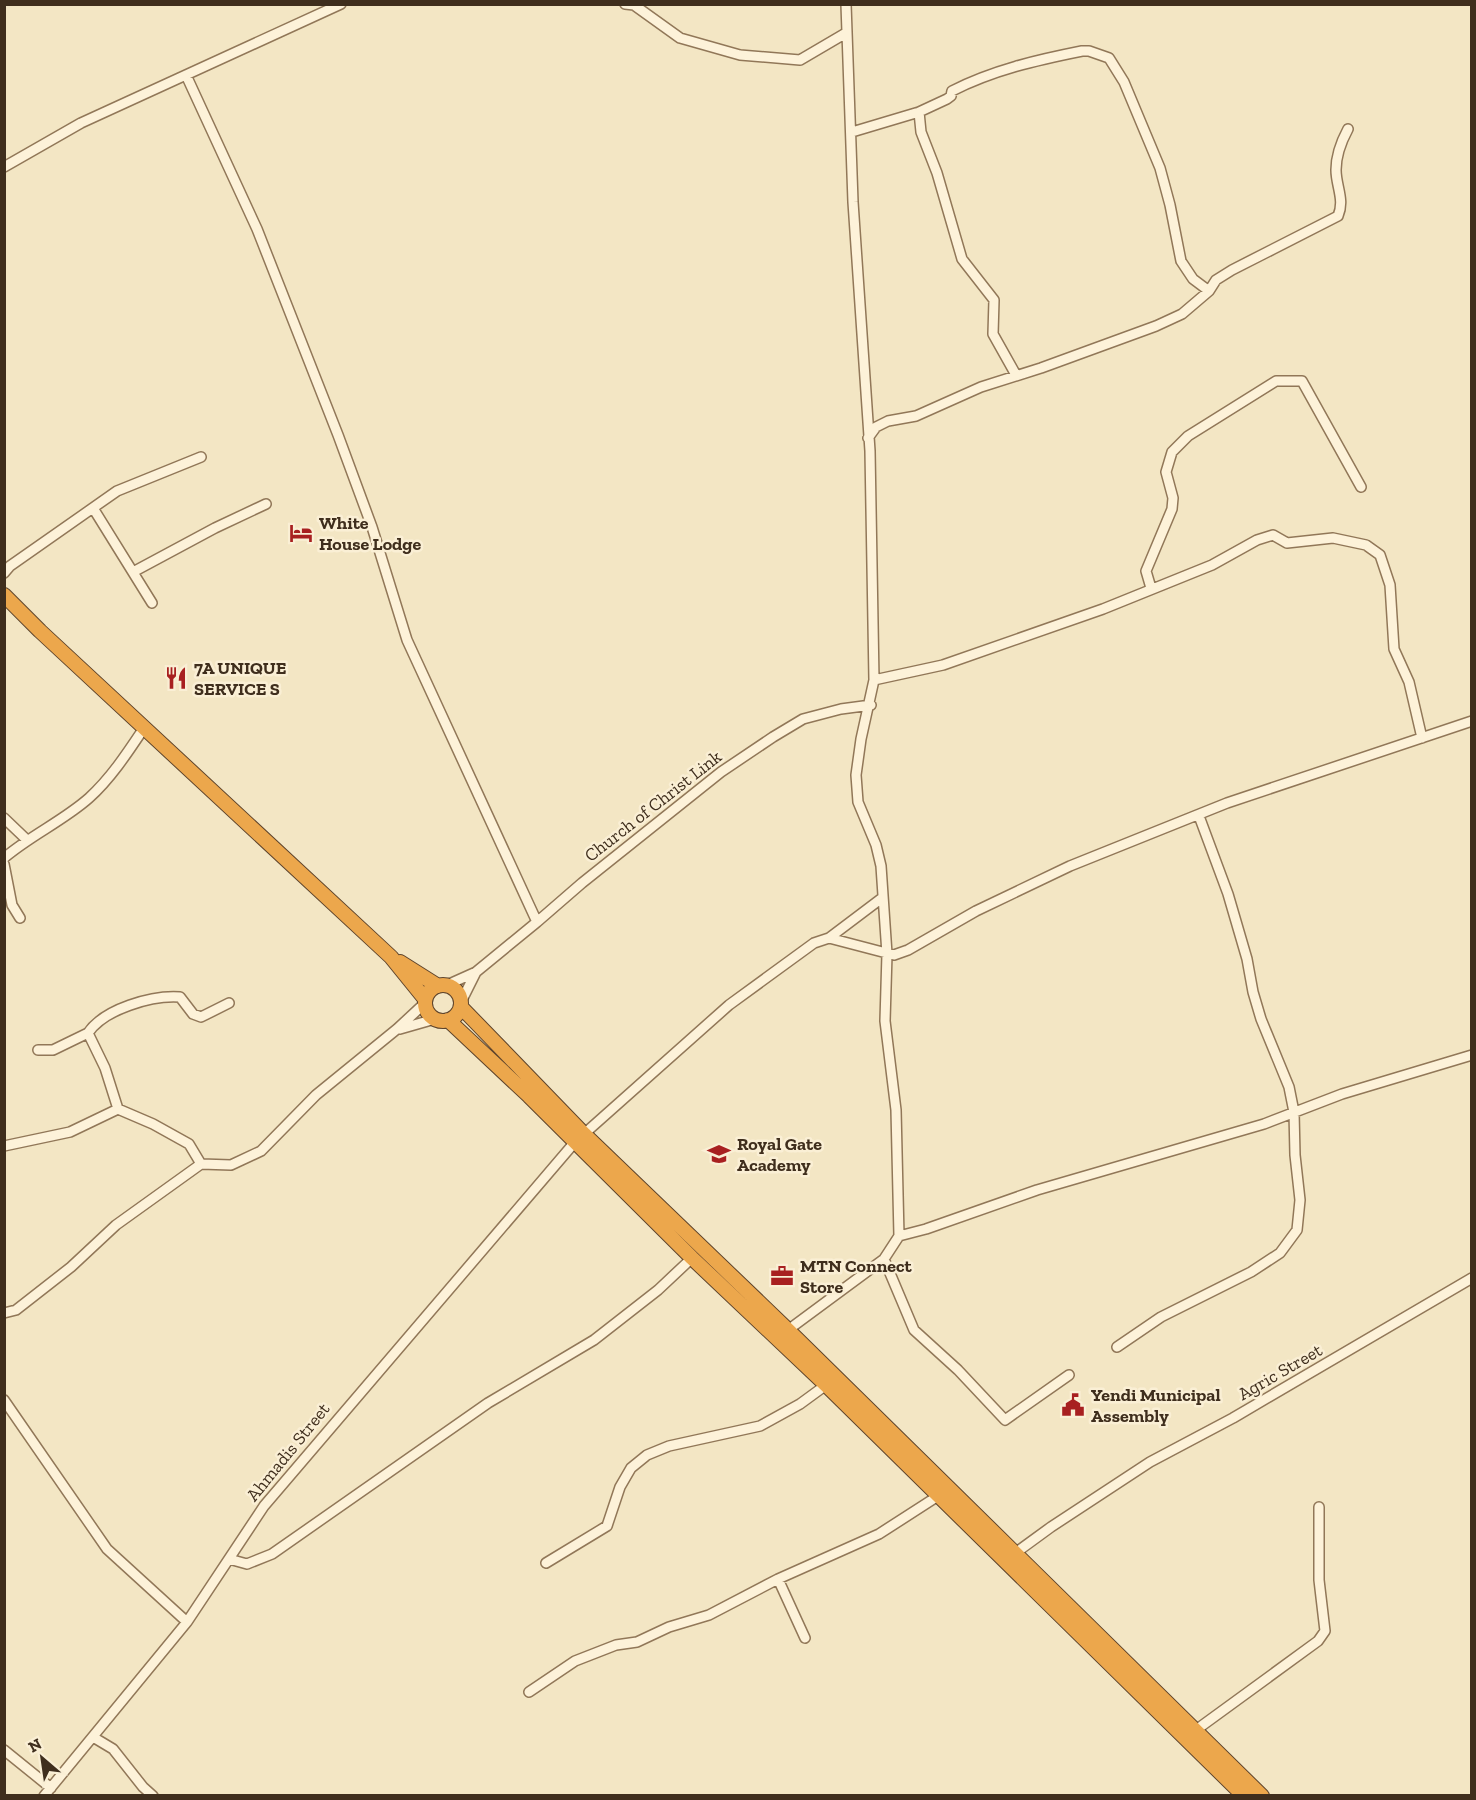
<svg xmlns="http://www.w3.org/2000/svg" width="1476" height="1800" font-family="'Zilla Slab',serif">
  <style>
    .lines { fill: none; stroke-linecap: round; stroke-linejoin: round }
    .minor-casing { stroke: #917758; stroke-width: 12 }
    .highway-casing { stroke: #5e442c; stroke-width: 16 }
    .minor { stroke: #fdf2d9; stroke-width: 9 }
    .highway { stroke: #eca74c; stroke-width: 14 }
    .labels { text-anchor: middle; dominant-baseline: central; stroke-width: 5; stroke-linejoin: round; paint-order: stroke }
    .poi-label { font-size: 18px; font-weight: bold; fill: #3f2e1d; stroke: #faefd5; text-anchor: start }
    .street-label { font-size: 18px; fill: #3f2e1d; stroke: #faefd5 }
  </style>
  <rect width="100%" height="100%" fill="#f3e6c4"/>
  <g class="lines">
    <g class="minor-casing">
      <path id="minor" d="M 625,4 L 634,5 L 680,38 L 740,55 L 800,60 L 846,33
        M 186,75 L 257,229 L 338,435 L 372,527 L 407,640 L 537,922
        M 919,112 L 921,132 L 937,173 L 962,259 L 994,300 L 993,334 L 1016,375
        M 852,132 L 919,112 L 947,99 L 951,96 L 952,91 C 993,70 1037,60 1082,51 L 1089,51 L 1109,58 L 1124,82 L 1160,168 L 1170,205 L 1181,261 L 1193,279 L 1209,291
        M 4,167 L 81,123 L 341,4
        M 868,438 L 876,427 L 888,421 L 916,416 L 981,387 L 1041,368 L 1156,326 L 1182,314 L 1209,291 L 1216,280 L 1232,270 L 1338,216 C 1345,200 1336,186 1336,170 C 1336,155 1341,142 1348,129
        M 93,508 L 152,603
        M 133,572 L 215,528 L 266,504
        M 4,573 L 10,566 L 117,491 L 201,457
        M 1151,588 L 1146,571 L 1172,509 L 1173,498 L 1166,472 L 1172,452 L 1188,436 L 1276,381 L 1302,381 L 1361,487
        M 874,680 L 943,665 L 1103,609 L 1212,565 L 1257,540 L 1273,535 L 1287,543 L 1333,538 L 1366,545 L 1380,555 L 1390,585 L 1394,649 L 1409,682 L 1422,738
        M 4,818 L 27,840
        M 4,858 C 31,835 63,821 89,798 C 111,778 128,752 144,728
        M 4,864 L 12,905 L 20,918
        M 829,938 L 894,955 L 908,950 L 976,911 L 1070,866 L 1227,803 L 1472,721
        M 447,985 L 476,972 L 537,922 L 582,883 L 721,772 L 773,737 L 803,719 L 841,709 L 871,705
        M 461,1002 L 476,972
        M 400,1029 L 435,1019
        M 88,1033 C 104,1009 152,995 180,997 L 193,1014 L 201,1017 L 229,1003
        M 38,1050 L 53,1050 L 88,1033 L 105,1068 L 118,1109
        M 584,1134 L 729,1005 L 814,943 L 829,938 L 882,898
        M 4,1146 L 70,1132 L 118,1109 L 153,1124 L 189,1144 L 201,1164
        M 899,1236 L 926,1229 L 1037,1190 L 1264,1124 L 1342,1094 L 1472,1055
        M 884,1259 L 914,1330 L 958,1370 L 1005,1420 L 1069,1375
        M 4,1313 L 16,1310 L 71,1267 L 116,1225 L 201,1164 L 231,1165 L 261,1151 L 316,1095 L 397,1029 L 425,1003
        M 788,1330 L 884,1259 L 899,1236 L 896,1110 L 885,1021 L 887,954 L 881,866 L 876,845 L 858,802 L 856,775 L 861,739 L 874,680 L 870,451 L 853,202 L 846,4
        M 1117,1347 L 1161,1317 L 1251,1272 L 1280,1253 L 1297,1230 L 1300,1200 L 1295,1155 L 1294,1112 L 1289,1087 L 1261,1019 L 1253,992 L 1247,959 L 1228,894 L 1199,816
        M 4,1400 L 107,1549 L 187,1622
        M 1014,1554 L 1051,1527 L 1150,1462 L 1233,1418 L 1472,1278
        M 229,1559 L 247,1564 L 272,1554 L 488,1403 L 594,1340 L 658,1290 L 692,1258
        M 546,1563 L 607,1526 L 620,1487 L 631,1468 L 647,1455 L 669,1446 L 760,1426 L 800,1404 L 826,1385
        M 778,1579 L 805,1638
        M 529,1692 L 575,1661 L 616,1645 L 637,1642 L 669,1627 L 709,1615 L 778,1579 L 879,1534 L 938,1496
        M 1196,1730 L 1318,1641 L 1325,1631 L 1319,1580 L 1319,1507
        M 93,1737 L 113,1749 L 143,1787 L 153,1796
        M 4,1750 L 51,1788
        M 44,1796 L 187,1622 L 264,1506 L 575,1142"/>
    </g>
    <g class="highway-casing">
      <path id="highway" d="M 4,595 L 40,631 L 391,957 L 425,999
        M 400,962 L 438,986
        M425 1003a18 18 0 1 1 36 0a18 18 0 1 1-36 0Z
        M 461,1007 L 584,1134 L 788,1330 L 1262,1796
        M 448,1020 L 529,1096 L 692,1258 L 826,1385 L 1244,1796"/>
    </g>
    <use href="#minor" class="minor"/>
    <use href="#highway" class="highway"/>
  </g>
  <defs>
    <g id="hotel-bare" transform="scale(1.8)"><path d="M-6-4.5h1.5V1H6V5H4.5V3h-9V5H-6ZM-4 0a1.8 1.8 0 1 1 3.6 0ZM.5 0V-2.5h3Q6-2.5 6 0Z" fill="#a82020" stroke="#faefd5" stroke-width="2.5" paint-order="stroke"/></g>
    <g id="restaurant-bare" transform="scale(1.8)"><path d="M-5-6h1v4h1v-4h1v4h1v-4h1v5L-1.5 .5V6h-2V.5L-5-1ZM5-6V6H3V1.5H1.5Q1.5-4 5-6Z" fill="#a82020" stroke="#faefd5" stroke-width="2.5" paint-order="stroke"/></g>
    <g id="school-bare" transform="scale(1.8)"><path d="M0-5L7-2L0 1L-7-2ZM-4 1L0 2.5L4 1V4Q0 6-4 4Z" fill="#a82020" stroke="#faefd5" stroke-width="2.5" paint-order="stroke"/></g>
    <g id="office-bare" transform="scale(1.8)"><path d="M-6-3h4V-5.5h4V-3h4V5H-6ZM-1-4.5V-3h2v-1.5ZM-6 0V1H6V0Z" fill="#a82020" stroke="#faefd5" stroke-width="2.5" paint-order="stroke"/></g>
    <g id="civic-bare" transform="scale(1.8)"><path d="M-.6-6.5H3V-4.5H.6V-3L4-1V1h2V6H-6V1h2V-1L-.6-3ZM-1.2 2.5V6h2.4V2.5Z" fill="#a82020" stroke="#faefd5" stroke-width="2.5" paint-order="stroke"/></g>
  </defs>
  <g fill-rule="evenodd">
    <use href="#hotel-bare" x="301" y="533"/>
    <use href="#restaurant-bare" x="176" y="678"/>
    <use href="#school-bare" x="719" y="1154"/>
    <use href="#office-bare" x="782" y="1276"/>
    <use href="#civic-bare" x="1073" y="1405"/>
  </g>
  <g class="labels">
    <g class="poi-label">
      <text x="319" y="523">White<tspan x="319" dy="21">House Lodge</tspan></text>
      <text x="194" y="668">7A UNIQUE<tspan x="194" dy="21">SERVICE S</tspan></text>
      <text x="737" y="1144">Royal Gate<tspan x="737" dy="21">Academy</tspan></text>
      <text x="800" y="1266">MTN Connect<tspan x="800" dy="21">Store</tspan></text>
      <text x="1091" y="1395">Yendi Municipal<tspan x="1091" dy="21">Assembly</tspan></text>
    </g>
    <g class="street-label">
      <text transform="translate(653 806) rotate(-38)">Church of Christ Link</text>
      <text transform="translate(1280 1372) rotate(-30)">Agric Street</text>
      <text transform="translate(288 1452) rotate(-51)">Ahmadis Street</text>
    </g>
  </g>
  <rect width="1476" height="1800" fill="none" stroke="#3f2e1d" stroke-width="12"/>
  <g transform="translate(42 1758) rotate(331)" stroke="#faefd5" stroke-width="4.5" paint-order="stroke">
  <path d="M0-4.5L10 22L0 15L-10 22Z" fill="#3f2e1d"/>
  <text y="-9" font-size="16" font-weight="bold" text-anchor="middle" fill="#3f2e1d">N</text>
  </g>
</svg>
